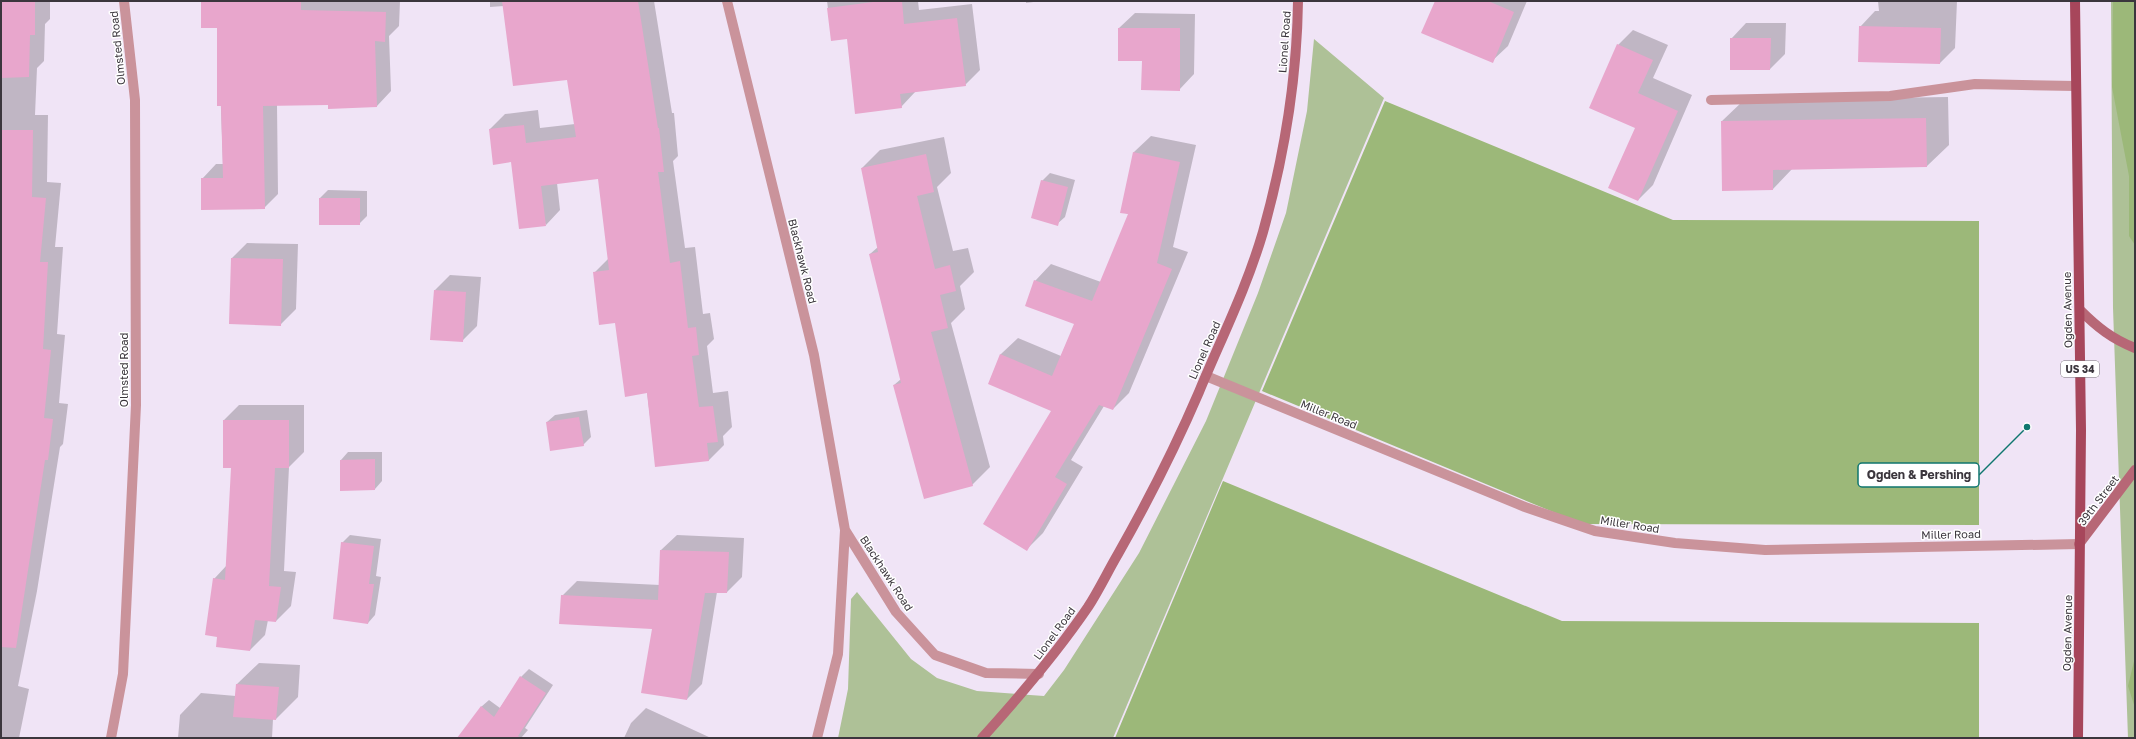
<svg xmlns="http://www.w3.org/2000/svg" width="2136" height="739" font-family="'Golos Text',sans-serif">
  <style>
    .green { fill: #aec197 }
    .forest { fill: #9cb879 }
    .shadow { fill: #0003 }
    .building { fill: #e8a6cc }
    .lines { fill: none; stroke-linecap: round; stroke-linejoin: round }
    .lane { stroke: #ca939b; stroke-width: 10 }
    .street { stroke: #ca939b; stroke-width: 10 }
    .secondary { stroke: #b76776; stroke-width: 10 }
    .primary { stroke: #a7465b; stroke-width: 10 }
    .labels { text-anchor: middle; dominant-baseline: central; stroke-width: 3; stroke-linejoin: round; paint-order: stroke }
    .shield { fill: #fff; stroke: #767277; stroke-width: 1 }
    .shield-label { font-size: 10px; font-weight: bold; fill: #3b363d }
    .street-label { font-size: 11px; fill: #3b363d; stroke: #fff }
    .leader { fill: none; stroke: #0f766e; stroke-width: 1.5 }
    .callout-dot { fill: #0f766e; stroke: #fff; stroke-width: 1.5 }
    .callout { fill: #fff; stroke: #0f766e; stroke-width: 1.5 }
    .callout-label { font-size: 12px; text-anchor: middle; font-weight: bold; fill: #3b363d }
  </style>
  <rect width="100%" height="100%" fill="#f0e4f6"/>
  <path class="green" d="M 2111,1 L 2135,1 L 2135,738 L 2128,738 L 2113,308 Z
    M 1314,39 L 1384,98 L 1113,738 L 838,738 L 848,689 L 851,599 L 857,592 L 911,659 L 937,678 L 977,691 L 1044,696 L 1064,670 L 1139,553 L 1206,421 L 1258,293 L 1286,213 L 1307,111 Z"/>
  <path class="forest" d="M 2113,1 L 2135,1 L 2135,245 L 2129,236 L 2129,176 L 2112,87 Z
    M 1385,101 L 1673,220 L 1979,221 L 1979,525 L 1582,524 L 1262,391 Z
    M 1223,481 L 1562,621 L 1979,623 L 1979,738 L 1115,738 Z
    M 2135,657 L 2135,708 L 2128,686 Z"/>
  <path class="shadow" d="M 1,1 L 50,1 L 50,19 L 45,24 L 44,61 L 37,68 L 35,115 L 48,115 L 47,182 L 61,183 L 55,247 L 63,247 L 57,334 L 65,335 L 59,403 L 68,404 L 63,444 L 60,447 L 37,591 L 18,686 L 29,689 L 19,738 L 1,738 Z
    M 202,1 L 400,1 L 399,26 L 389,36 L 391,91 L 377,106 L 329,108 L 329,104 L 277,105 L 278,194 L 264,208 L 202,179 L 216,164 L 223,164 L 218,27 Z
    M 490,1 L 654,1 L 672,113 L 674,113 L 678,156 L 673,161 L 685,248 L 695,247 L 703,314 L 710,313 L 714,339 L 707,346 L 713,393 L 728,391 L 732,427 L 723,436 L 724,445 L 709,460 L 656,466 L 647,392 L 594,273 L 609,258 L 599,178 L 557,183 L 560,210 L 546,225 L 512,161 L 490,129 L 505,114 L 538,110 L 540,128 L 575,124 L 568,79 L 504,6 L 490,7 Z
    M 827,1 L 918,1 L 919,10 L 972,4 L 980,70 L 965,85 L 916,91 L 901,107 L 848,38 L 832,40 Z
    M 1026,1 L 1041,1 L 1026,3 Z
    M 1436,1 L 1527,1 L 1508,46 L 1492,61 Z
    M 1878,1 L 1957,1 L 1955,48 L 1940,63 L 1860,27 L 1875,11 L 1879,11 Z
    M 1135,13 L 1195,14 L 1194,74 L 1179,90 L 1143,60 L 1119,28 Z
    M 1746,23 L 1786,23 L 1785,54 L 1770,69 L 1731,69 L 1731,39 Z
    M 1633,30 L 1668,45 L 1653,78 L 1692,95 L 1653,185 L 1638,200 L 1636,128 L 1618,45 Z
    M 1948,97 L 1949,145 L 1927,166 L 1793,168 L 1773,189 L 1722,121 L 1744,100 Z
    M 1151,136 L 1196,145 L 1173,247 L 1188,252 L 1129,393 L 1113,409 L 1104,406 L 1071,460 L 1083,467 L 1043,533 L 1027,549 L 1053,410 L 989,383 L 1001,354 L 1018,338 L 1061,356 L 1075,324 L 1035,281 L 1051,264 L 1101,282 L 1129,214 L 1121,212 L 1134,152 Z
    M 944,137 L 951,173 L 937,187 L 953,251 L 968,248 L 974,272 L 960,286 L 965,309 L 951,323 L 990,467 L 972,485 L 894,385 L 901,379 L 870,254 L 878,247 L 862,168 L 880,150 Z
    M 1050,173 L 1075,180 L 1065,217 L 1057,224 L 1042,181 Z
    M 328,190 L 367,191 L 367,216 L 359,224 L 320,198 Z
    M 247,243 L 298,244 L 296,309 L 281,324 L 232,258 Z
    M 450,275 L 481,277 L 477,326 L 462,341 L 435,290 Z
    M 239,405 L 304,405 L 304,452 L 289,467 L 284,571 L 296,572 L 291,606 L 276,621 L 268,620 L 265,635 L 250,650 L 218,636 L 214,579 L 227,565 L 232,467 L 224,420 Z
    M 587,410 L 591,437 L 583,445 L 547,422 L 555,415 Z
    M 348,452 L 382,452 L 382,481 L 375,489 L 341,460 Z
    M 350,535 L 381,539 L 376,576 L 381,577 L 375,615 L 368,623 L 342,543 Z
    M 677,535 L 744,538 L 742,577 L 727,592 L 717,592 L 702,684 L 687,699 L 653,628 L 562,596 L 577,581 L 660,585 L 661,550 Z
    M 259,663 L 300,665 L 298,697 L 276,719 L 273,719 L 272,738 L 178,738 L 180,715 L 201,693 L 236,696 L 237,684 Z
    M 529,669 L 553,685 L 525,728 L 528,730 L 521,738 L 468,738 L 481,707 L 489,700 L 500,708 L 521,677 Z
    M 646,708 L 711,738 L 624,738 L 631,723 Z"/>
  <path class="building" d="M 1,1 L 35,1 L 35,35 L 30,35 L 29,77 L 1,78 Z
    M 201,1 L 301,1 L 301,10 L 386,12 L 385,42 L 375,41 L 377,107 L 328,109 L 328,105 L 263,106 L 265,209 L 201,210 L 201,178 L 223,178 L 221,106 L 217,106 L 217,28 L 201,28 Z
    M 502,1 L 638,1 L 658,128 L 659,128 L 664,172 L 658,172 L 670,263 L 680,261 L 688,328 L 696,327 L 699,355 L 692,356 L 699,407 L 713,406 L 718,442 L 707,443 L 709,461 L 655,467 L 647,393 L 625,397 L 615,323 L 599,325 L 593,272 L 609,270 L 598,179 L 541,186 L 546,226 L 519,229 L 511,162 L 493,165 L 489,129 L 524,125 L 526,143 L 576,137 L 567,80 L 513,86 Z
    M 881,1 L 902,1 L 904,24 L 957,18 L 966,86 L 900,94 L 902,108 L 855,114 L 847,39 L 831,41 L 827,8 Z
    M 1435,1 L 1488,1 L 1514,12 L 1493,63 L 1421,33 Z
    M 1859,26 L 1941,28 L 1940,64 L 1858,62 Z
    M 1118,28 L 1180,28 L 1180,91 L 1141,90 L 1142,61 L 1118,61 Z
    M 1730,38 L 1771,38 L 1770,70 L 1730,70 Z
    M 1617,44 L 1653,60 L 1638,93 L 1678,111 L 1638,201 L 1608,188 L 1635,128 L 1589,108 Z
    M 1926,118 L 1927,167 L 1773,170 L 1773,190 L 1722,191 L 1721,121 Z
    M 1,130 L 33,130 L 32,197 L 46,198 L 40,262 L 48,262 L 43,349 L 51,350 L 44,418 L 53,419 L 48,460 L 45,460 L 16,648 L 1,647 Z
    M 1133,152 L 1180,162 L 1157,263 L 1172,269 L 1113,410 L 1099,405 L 1055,477 L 1067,484 L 1027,551 L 983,524 L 1051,411 L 988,384 L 1000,354 L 1052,376 L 1074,324 L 1025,306 L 1034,280 L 1092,301 L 1128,214 L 1120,213 Z
    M 926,154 L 934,192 L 917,196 L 935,269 L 950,265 L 956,291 L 940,295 L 948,328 L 931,332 L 973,486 L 924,499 L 893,385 L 901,383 L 869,254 L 878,252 L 861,168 Z
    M 1041,180 L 1068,187 L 1058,226 L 1031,218 Z
    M 319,198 L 360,198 L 360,225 L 319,225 Z
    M 231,258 L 283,259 L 281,326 L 229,324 Z
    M 434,290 L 466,292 L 463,342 L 430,340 Z
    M 579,417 L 584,446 L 550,451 L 546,422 Z
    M 223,420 L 289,420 L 289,468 L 275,468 L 269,586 L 281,587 L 276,622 L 255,620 L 250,651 L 216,647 L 217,637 L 205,635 L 213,578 L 225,580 L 231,468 L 223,468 Z
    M 375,459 L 375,490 L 340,491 L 340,460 Z
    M 341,542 L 374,546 L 369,584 L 374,584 L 368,624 L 333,619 Z
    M 660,550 L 729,552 L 727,593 L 705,593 L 687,700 L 641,693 L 652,629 L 559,624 L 561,595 L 658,600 Z
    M 520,676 L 546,693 L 518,736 L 521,738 L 457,738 L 481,706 L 494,717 Z
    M 236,684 L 279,687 L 276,720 L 233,717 Z"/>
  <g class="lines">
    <path class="lane" d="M 1711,100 L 1890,96 L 1975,84 L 2075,86"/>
    <path class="street" d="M 727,1 L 814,355 L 845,530 L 838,654 L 817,738
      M 1206,376 L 1525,507 L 1595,531 L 1675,543 L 1765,550 L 2079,544
      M 845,530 L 896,612 L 935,655 L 986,673 L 1039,674
      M 111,738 L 123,674 L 136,405 L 135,100 L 124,1"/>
    <path class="secondary" d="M 2080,310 C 2097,327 2112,339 2135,348
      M 2079,544 L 2135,470
      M 982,738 C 1020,696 1056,654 1088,607 C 1099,590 1108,571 1118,554 C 1148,501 1175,448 1199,392 C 1221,339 1247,287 1263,232 C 1284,157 1297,79 1298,1"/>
    <path class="primary" d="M 2075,1 L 2081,430 L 2078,738"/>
  </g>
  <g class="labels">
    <rect class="shield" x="2061" y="361" width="38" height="16" rx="3"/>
    <g class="shield-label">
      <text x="2080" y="369">US 34</text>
    </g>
    <g class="street-label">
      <text transform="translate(1284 42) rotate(-86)">Lionel Road</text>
      <text transform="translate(117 48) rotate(-96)">Olmsted Road</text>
      <text transform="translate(803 261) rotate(76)">Blackhawk Road</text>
      <text transform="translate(2067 310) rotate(-91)">Ogden Avenue</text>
      <text transform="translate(1204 350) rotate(-66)">Lionel Road</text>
      <text transform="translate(123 370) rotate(-90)">Olmsted Road</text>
      <text transform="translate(1329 414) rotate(22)">Miller Road</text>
      <text transform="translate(2098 500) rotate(-53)">39th Street</text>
      <text transform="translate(1630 524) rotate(9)">Miller Road</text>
      <text transform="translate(1951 534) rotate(-1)">Miller Road</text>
      <text transform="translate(887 573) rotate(57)">Blackhawk Road</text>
      <text transform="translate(1054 633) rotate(-54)">Lionel Road</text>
      <text transform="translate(2067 633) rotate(-89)">Ogden Avenue</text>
    </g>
  </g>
  <path class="leader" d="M2027 427L1979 475"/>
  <circle class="callout-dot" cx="2027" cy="427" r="4"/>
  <rect class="callout" x="1858" y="463" width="121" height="24" rx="4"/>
  <g class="callout-label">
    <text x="1919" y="479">Ogden &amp; Pershing</text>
  </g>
  <rect width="2136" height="739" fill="none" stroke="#3b363d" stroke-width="4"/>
</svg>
